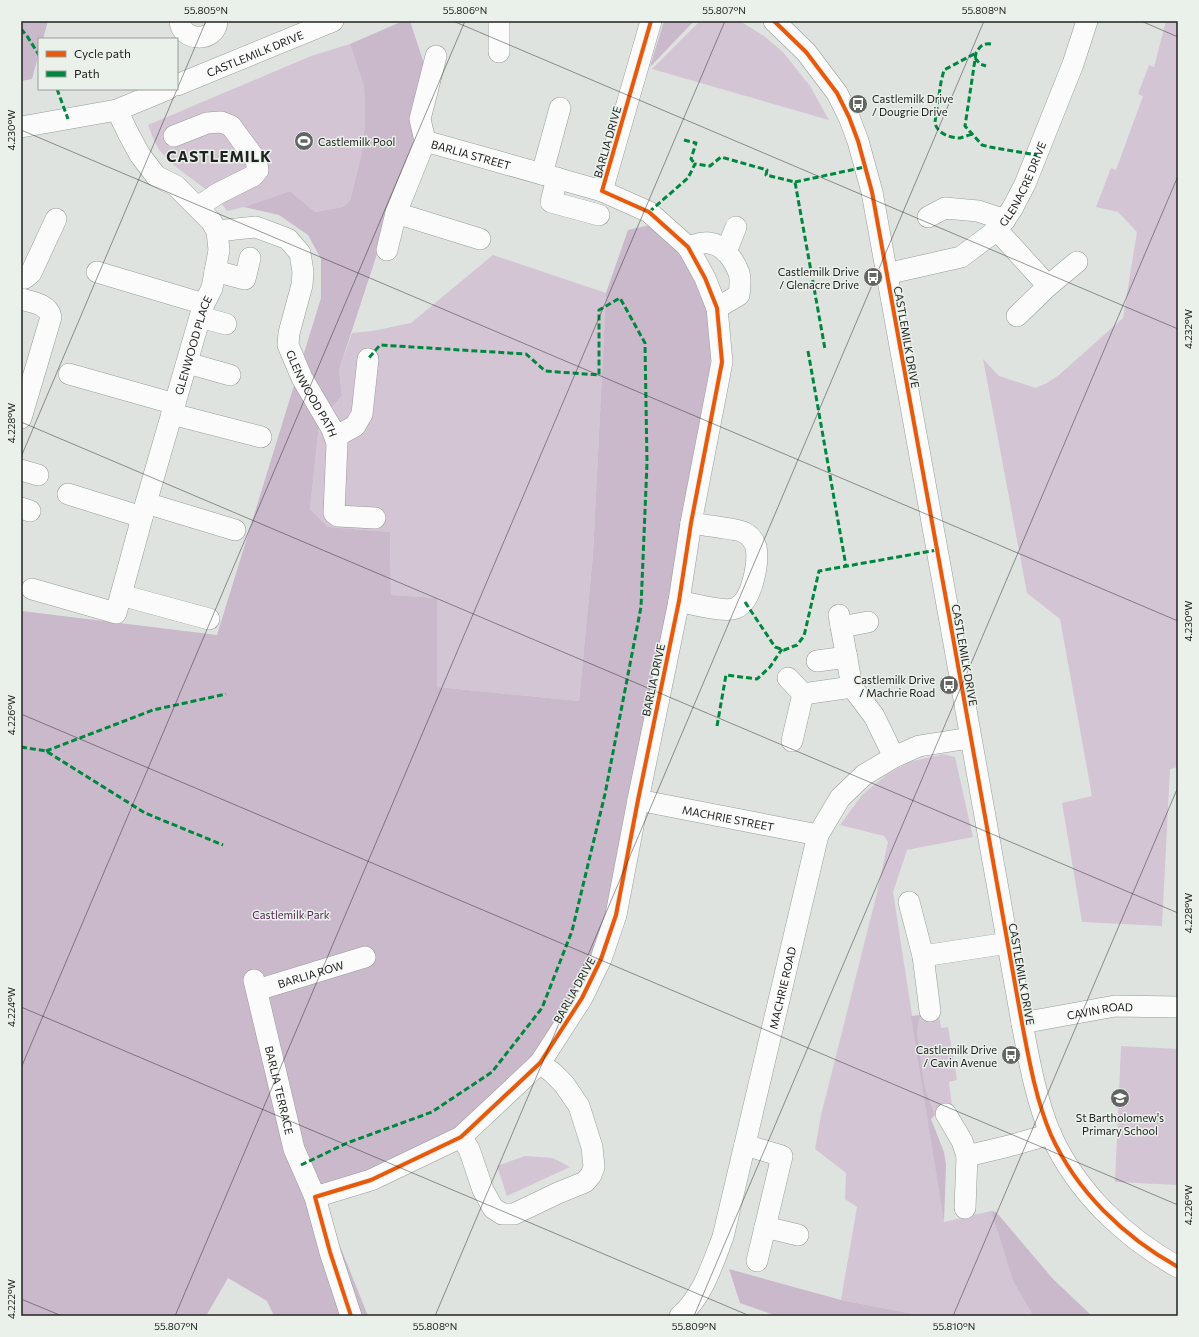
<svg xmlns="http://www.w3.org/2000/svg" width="1199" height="1337" font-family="Commissioner,sans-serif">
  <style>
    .green { fill: #d4c5d5 }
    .forest { fill: #cab8cb }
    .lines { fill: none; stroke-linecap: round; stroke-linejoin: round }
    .minor-casing { stroke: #999c99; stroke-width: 22 }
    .minor { stroke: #fafbfa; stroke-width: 21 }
    .quiet { stroke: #00873e; stroke-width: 3; stroke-dasharray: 6 3; stroke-linecap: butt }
    .cycleway-casing { stroke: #eaf1eb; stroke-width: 6 }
    .cycleway { stroke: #e8590c; stroke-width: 4 }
    .ticks { fill: none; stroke: #202220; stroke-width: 1; stroke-opacity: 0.45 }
    .labels { text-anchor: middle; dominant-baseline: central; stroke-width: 3; stroke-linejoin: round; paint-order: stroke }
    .street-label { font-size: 11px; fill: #202220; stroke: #eaf1eb }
    .poi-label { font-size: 11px; fill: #202220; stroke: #eaf1eb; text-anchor: end }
    .park-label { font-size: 11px; fill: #522555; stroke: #eaf1eb }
    .district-label { font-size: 15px; font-weight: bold; letter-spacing: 1px; fill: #202220; stroke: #eaf1eb }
    .neatline { fill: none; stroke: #202220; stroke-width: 1.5 }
    .ticks-label { font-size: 10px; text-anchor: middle; fill: #202220 }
  </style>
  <rect width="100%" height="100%" fill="#dee3df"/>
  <path class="green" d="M 700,21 L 740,21 L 764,36 L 783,52 L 810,86 L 829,120 L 652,69 Z
    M 1166,21 L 1178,21 L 1178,767 L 1170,769 L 1162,926 L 1082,922 L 1062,803 L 1092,796 L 1060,619 L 1027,593 L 983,359 L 999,376 L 1036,388 L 1047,383 L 1059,375 L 1123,318 L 1137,232 L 1118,212 L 1096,207 L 1111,168 L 1116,170 L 1143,96 L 1138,94 L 1149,65 L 1154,67 Z
    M 350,44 L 364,86 L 365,122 L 362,152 L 350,201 L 343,207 L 315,212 L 290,191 L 244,207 L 227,211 C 212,188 180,175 162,153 C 155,146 152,134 148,125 L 311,56 Z
    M 493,255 L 606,293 L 593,554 L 579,701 L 437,687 L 437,598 L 391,595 L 390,532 L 328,527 L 310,509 L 319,425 L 342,395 L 339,370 L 352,333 L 372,331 L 411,323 Z
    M 943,754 L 955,757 L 973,837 L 907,850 L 893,892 L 944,1222 L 991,1211 L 1013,1281 L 1033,1316 L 924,1316 L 841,1300 L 857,1207 L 845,1199 L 846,1173 L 815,1149 L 821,1115 L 876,897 L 888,842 L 884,836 L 840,825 L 862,795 L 886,775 L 909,762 Z
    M 939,1013 L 941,1028 L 948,1027 L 957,1080 L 949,1082 L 952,1107 L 935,1115 L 925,1088 L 917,1032 L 920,1015 Z
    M 1121,1046 L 1178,1049 L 1178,1185 L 1115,1182 Z
    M 525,1156 L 553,1158 L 570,1167 L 507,1196 L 497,1166 Z"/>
  <path class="forest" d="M 21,21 L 48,21 L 43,39 L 39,39 L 39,53 L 32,79 L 21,81 Z
    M 403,21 L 410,21 L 426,70 L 411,150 L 339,370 L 342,395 L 319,425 L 310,509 L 328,527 L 390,532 L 391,595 L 437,598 L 437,687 L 579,701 L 593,554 L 606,293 L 628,230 L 655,224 L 689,266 L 707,306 L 712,344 L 709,382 L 611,918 L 558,1032 L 461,1133 L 322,1201 L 368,1316 L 274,1316 L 267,1301 L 228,1278 L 206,1316 L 21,1316 L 22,611 L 217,635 L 321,298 L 321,259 L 308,235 L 279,215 L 244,207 L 290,191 L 315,212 L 343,207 L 350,201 L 362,152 L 365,122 L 364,86 L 350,44 Z
    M 664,21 L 694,21 L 650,67 Z
    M 920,1015 L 917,1032 L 925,1088 L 935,1115 L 931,1119 L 944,1152 L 946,1165 L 944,1222 L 911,1016 Z
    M 991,1211 L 996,1212 L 1053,1279 L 1092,1316 L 1033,1316 L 1013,1281 Z
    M 729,1269 L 841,1300 L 924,1316 L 777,1316 L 740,1303 Z"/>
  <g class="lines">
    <g class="minor-casing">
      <g id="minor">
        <path d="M 180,21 C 181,42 216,43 217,21"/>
        <path d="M 499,21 L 499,52"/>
        <path d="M 774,21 L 806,52 L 837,93 L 849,117 L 858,141 L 872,192 L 952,632 L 1022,1023 C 1029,1060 1036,1100 1051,1135 C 1077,1192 1124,1237 1178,1267"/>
        <path id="s1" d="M 177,85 L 333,21"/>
        <path d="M 21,127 L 117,110 L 168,89"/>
        <path d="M 174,136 L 207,123 L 221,122 L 231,126 L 256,160 L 258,170 L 253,176 L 217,194 L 198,207"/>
        <path id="s2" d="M 425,141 L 602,191"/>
        <path d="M 425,141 L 420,119 L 436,56"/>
        <path d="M 542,174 L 560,108"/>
        <path d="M 557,178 L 551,202 L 599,215"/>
        <path d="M 396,213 L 480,239"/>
        <path d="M 928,217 L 945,208 L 978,211 L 1005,220"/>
        <path d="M 997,230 L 1048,286"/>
        <path id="s3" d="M 217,231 L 256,227 L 288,239 L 300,253 L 303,272 L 302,285 L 289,333 L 288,345 L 302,378 L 332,429 L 337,443 L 334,513 L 338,516 L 375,518"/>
        <path d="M 688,247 C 695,245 702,242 709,243 C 724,245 734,260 739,273 C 741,280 740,288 739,295 L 717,308"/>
        <path d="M 387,250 L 396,213 L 425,141"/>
        <path d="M 726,252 L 736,227"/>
        <path d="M 215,271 L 245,279 L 250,258"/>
        <path d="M 97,272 L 204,304"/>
        <path id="s4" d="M 886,274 L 961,257 L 997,230 L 1012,209 L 1025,184 L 1073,64 L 1087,21"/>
        <path d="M 21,276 L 25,278 L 31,273 L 56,219"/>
        <path d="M 21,299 C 32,302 48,304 51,317 L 21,418"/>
        <path d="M 1017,316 L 1048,286 L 1077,262"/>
        <path d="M 200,317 L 226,324"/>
        <path d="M 187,363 L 230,375"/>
        <path d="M 69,374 L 175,404"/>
        <path d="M 172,414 L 261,437"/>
        <path d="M 335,437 L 355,426 L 362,414 L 368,359"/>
        <path d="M 21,470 L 38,475"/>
        <path d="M 68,494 L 142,517"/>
        <path d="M 146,503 L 235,530"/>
        <path d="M 21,508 L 30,511"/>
        <path id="s5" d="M 32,589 L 116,613 L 146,503 L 200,317 L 204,304 L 212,288 L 219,250 L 217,231 L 211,221 L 176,186 L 156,176 L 140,155 L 128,133 L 117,110"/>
        <path d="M 121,595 L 209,619"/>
        <path d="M 679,601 C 692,604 725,613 736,608 C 752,601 759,563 756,547 C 754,541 751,536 745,533 C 740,529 701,525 691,523"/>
        <path d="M 839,615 L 852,687 L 874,716 L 894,757"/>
        <path d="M 841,627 L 868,622"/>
        <path d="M 817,661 L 847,657"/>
        <path d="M 788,678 L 803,694 L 792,741"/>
        <path d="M 803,694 L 852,687"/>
        <path id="s6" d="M 638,800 L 818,835"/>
        <path d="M 909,902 L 923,956 L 930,1011"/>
        <path d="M 923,956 L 1008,943"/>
        <path id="s7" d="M 254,980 L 294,1149 L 315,1197"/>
        <path id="s8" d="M 257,990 L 365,957"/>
        <path id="s9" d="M 1022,1023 L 1115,1006 L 1178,1007"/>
        <path d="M 946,1114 L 962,1141 L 967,1156 L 965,1208"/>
        <path d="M 461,1137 L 469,1149 L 483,1190 L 493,1208 L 502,1214 L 514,1214 L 558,1193 L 585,1182 L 591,1175 L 594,1167 L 592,1147 L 579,1106 L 564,1084 L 553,1073 L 540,1063"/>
        <path d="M 745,1145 L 782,1156 L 757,1261"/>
        <path d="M 967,1156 L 1009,1146 L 1051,1134"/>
        <path d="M 765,1227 L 798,1235"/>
        <path d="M 351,1316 L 330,1252 L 315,1197 L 371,1180 L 461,1137 L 540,1063 L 582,998 L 601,959 L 616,915 L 638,800 L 679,601 L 691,523 L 722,362 L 717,308 L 705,278 L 688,247 L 649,212 L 602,191 L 651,21"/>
        <path id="s10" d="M 680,1316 C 703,1296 712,1265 723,1237 L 818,835 L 840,798 L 864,775 L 894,757 L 919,746 L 970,738"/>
      </g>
    </g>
    <use href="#minor" class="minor"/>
    <path class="quiet" d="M 21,29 L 27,36 L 39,55
      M 991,44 C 983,43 980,46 976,53 L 965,126 L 982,145 L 990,147 L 1037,155
      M 975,58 L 980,64 L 986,66
      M 57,89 L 68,119
      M 972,134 C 969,135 964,137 960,138 C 950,138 936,133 935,122 L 941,82 L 944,70 L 976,53
      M 684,140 L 696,143 L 691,159 L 695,164
      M 795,182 L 865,167
      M 649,212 L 688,178 L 695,164 L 710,166 L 721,157 L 767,170 L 766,175 L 795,182 L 825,349
      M 808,351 L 846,566
      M 745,602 L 775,647 L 784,650 L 797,645 L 804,636 L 819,571 L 937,550
      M 717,726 L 726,675 L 757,679 L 770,667 L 782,649
      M 21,747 L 46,751 L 145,813 L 223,845
      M 46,751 L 153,710 L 226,694
      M 301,1165 L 347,1143 L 432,1112 L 492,1072 L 542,1008 L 572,931 L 605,794 L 641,607 L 647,463 L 645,343 L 620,298 L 599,310 L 599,375 L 545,371 L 526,354 L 380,345 L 368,359"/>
    <g class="cycleway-casing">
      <path id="cycleway" d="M 774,21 L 806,52 L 837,93 L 849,117 L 858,141 L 872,192 L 952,632 L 1022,1023 C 1029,1060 1036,1100 1051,1135 C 1077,1192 1124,1237 1178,1267
        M 351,1316 L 330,1252 L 315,1197 L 371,1180 L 461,1137 L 540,1063 L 582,998 L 601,959 L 616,915 L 638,800 L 679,601 L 691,523 L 722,362 L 717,308 L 705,278 L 688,247 L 649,212 L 602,191 L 651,21"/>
    </g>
    <use href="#cycleway" class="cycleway"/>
  </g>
  <path class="ticks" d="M 453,21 L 1178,329M 1141,21 L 1178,37M 21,130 L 1178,621M 21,422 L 1178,913M 21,457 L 206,21M 21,714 L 1178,1205M 21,1007 L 750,1316M 21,1068 L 465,21M 21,1299 L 62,1316M 175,1316 L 725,21M 435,1316 L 984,21M 694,1316 L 1178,176M 953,1316 L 1178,787"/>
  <defs>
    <g id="bus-disc" transform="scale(1)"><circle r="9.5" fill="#626663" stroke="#eaf1eb"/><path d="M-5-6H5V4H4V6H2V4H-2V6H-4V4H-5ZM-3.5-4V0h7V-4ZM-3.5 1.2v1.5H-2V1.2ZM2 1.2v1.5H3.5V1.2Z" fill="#fff"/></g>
    <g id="stadium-disc" transform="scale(1)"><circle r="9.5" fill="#626663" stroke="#eaf1eb"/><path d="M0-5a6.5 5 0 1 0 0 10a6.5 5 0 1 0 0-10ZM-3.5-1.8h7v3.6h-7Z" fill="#fff"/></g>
    <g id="school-disc" transform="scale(1)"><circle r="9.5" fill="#626663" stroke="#eaf1eb"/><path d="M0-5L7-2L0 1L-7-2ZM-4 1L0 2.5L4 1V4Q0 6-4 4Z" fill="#fff"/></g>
  </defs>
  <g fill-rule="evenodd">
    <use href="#bus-disc" x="858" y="104"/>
    <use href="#stadium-disc" x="304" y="141"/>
    <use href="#bus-disc" x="873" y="277"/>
    <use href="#bus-disc" x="949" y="685"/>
    <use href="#bus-disc" x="1011" y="1055"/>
    <use href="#school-disc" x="1120" y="1098"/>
  </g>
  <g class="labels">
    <g class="street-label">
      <text stroke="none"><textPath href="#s1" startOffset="84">CASTLEMILK DRIVE</textPath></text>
      <text transform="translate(607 142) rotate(-74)">BARLIA DRIVE</text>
      <text stroke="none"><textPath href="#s2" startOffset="48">BARLIA STREET</textPath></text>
      <text stroke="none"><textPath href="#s4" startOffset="175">GLENACRE DRIVE</textPath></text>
      <text transform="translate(907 337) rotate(80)">CASTLEMILK DRIVE</text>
      <text stroke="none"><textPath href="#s5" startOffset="366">GLENWOOD PLACE</textPath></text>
      <text stroke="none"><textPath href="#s3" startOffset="240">GLENWOOD PATH</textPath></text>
      <text transform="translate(965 655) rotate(80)">CASTLEMILK DRIVE</text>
      <text transform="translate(653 680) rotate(-78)">BARLIA DRIVE</text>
      <text stroke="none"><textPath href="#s6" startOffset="92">MACHRIE STREET</textPath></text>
      <text stroke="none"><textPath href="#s8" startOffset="56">BARLIA ROW</textPath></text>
      <text transform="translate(1022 974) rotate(80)">CASTLEMILK DRIVE</text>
      <text stroke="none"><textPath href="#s10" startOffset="347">MACHRIE ROAD</textPath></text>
      <text transform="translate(574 990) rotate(-61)">BARLIA DRIVE</text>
      <text stroke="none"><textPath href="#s9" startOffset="79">CAVIN ROAD</textPath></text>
      <text stroke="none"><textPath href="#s7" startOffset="113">BARLIA TERRACE</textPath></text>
    </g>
    <g class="poi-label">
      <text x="872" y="98" text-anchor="start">Castlemilk Drive<tspan x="872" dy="13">/ Dougrie Drive</tspan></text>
      <text x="318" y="141" text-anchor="start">Castlemilk Pool</text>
      <text x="859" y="271">Castlemilk Drive<tspan x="859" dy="13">/ Glenacre Drive</tspan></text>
      <text x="935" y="679">Castlemilk Drive<tspan x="935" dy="13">/ Machrie Road</tspan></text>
      <text x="997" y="1049">Castlemilk Drive<tspan x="997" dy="13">/ Cavin Avenue</tspan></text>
      <text x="1120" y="1117" text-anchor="middle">St Bartholomew's<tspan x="1120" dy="13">Primary School</tspan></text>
    </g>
    <g class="park-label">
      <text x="291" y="914">Castlemilk Park</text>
    </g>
    <g class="district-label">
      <text x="219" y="156">CASTLEMILK</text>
    </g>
  </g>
  <rect width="1199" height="1337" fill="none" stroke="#eaf1eb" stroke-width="44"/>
  <rect x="38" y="38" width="140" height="52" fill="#eaf1eb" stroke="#999e9a"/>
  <rect x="46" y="51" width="20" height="6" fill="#e8590c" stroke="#999e9a"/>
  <text x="74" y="58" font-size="12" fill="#202220">Cycle path</text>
  <rect x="46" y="71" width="20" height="6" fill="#00873e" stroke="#999e9a"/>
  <text x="74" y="78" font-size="12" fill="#202220">Path</text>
  <rect x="22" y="22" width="1155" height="1293" class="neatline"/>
  <g class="ticks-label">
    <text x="206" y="14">55.805°N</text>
    <text x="465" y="14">55.806°N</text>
    <text x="724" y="14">55.807°N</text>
    <text x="984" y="14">55.808°N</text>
    <text transform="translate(11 130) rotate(-90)" y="4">4.230°W</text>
    <text transform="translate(1188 329) rotate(-90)" y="4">4.232°W</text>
    <text transform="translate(11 423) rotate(-90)" y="4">4.228°W</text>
    <text transform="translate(1188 621) rotate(-90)" y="4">4.230°W</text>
    <text transform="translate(11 715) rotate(-90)" y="4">4.226°W</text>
    <text transform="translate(1188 913) rotate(-90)" y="4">4.228°W</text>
    <text transform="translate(11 1007) rotate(-90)" y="4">4.224°W</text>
    <text transform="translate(1188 1205) rotate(-90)" y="4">4.226°W</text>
    <text transform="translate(11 1299) rotate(-90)" y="4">4.222°W</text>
    <text x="176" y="1330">55.807°N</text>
    <text x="435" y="1330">55.808°N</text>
    <text x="694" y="1330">55.809°N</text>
    <text x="954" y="1330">55.810°N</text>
  </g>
</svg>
